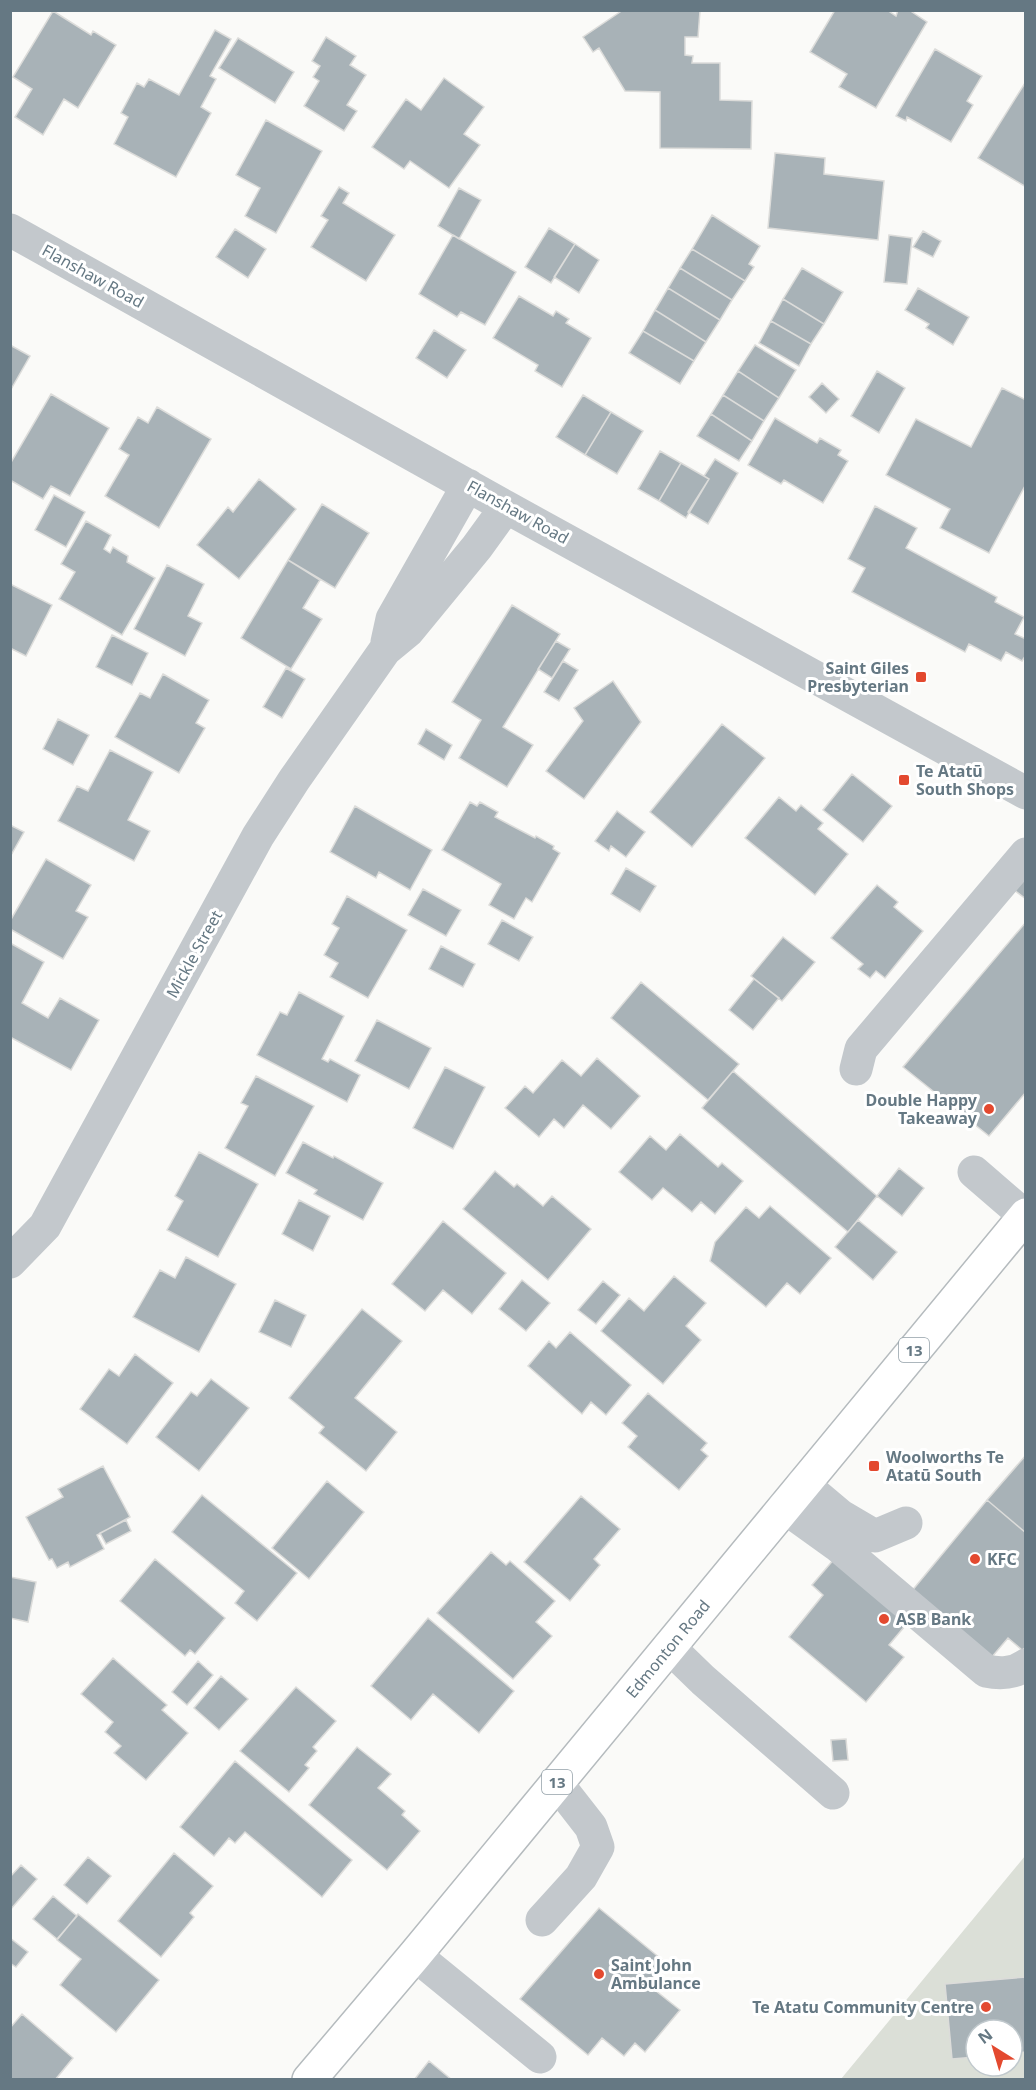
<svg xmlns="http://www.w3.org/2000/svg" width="1036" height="2090" font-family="'Noto Sans',sans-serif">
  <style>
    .green { fill: #dbdfd7; fill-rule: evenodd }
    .building { fill: #a8b2b7; stroke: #dcdcda; stroke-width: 1.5 }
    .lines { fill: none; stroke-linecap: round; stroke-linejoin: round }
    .major-casing { stroke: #b5bbbe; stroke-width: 36 }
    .minor { stroke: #c3c8cc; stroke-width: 33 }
    .major { stroke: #fff; stroke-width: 33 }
    .poi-dot { fill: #e3492f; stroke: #fff; stroke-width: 2 }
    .labels { text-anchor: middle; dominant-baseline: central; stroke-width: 6; stroke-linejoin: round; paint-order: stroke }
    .shield { fill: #fff; stroke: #93a0a8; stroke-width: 1.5 }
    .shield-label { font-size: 15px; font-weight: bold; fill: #657883 }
    .street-label { font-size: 16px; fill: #657883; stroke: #fff }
    .poi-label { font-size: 16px; font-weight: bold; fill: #657883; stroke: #fff; text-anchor: start }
  </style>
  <rect width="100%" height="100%" fill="#fafaf8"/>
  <path class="green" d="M 1025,1856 L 1025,2079 L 841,2079 ZM 976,2030 L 1012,2030 L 1012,2066 L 976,2066 Z"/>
  <path class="building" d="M 623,10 L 700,11 L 698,37 L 685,37 L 685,55 L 693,56 L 692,63 L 720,63 L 720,100 L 752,101 L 751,149 L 660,148 L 660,92 L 625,91 L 599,48 L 593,52 L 583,37 Z
    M 835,10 L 887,10 L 896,16 L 898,10 L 909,10 L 927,22 L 876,108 L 839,87 L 847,74 L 810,52 Z
    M 53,11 L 91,35 L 93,31 L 116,45 L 78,108 L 64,99 L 43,135 L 15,117 L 32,89 L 13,77 Z
    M 215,30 L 231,39 L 210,76 L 216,79 L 201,107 L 211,113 L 176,177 L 114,144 L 128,117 L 121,113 L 137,83 L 144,87 L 149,79 L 179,95 Z
    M 326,37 L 356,56 L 350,65 L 366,75 L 347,105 L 357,111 L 344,131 L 304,106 L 319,81 L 313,77 L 320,66 L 312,61 Z
    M 238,38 L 294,72 L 275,103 L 219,68 Z
    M 935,49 L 982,76 L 967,101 L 973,105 L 951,142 L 907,117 L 906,121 L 896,116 Z
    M 444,78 L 484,107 L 464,134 L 480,145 L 449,188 L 410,161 L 404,169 L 372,147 L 406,99 L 421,110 Z
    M 1025,83 L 1026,83 L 1026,187 L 978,158 Z
    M 266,120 L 322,151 L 276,233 L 245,216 L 260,188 L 236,175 Z
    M 775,153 L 825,158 L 824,174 L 884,181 L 878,240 L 768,228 Z
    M 339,187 L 349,193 L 343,203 L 395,235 L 366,281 L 311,247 L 328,220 L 321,216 Z
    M 459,188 L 481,200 L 459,239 L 438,226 Z
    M 712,215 L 760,246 L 749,264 L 754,267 L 745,281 L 692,249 Z
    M 549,228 L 575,244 L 551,283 L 525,267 Z
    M 235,229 L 266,249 L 248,278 L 216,257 Z
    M 923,231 L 941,241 L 933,257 L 913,247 Z
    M 453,235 L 516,272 L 485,325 L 461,312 L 457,317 L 419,294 Z
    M 889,235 L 912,238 L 907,284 L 884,282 Z
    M 575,244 L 599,260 L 579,293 L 554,277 Z
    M 692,249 L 745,281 L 732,300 L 680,268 Z
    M 680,268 L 732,300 L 720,320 L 668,288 Z
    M 802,268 L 843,292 L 824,324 L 783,299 Z
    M 668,288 L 720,320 L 706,342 L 655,310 Z
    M 918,288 L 969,317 L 953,345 L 926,328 L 929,324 L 905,310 Z
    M 519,296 L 553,316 L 556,311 L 569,319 L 566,323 L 591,338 L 562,387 L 535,371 L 538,365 L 493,338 Z
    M 783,299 L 824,324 L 811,344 L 771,321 Z
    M 655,310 L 706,342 L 694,361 L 643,331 Z
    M 771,321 L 811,344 L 799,366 L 759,343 Z
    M 434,330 L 466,350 L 447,378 L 416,358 Z
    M 643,331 L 694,361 L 680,384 L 629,353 Z
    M 10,345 L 30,356 L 10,391 Z
    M 755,345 L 796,370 L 779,398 L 738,371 Z
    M 738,371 L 779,398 L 764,421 L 723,395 Z
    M 877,371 L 905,388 L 879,433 L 851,416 Z
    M 822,383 L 839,399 L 826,413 L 809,397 Z
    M 1002,388 L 1026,400 L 1026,484 L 989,553 L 940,528 L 950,509 L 886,475 L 916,419 L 971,447 Z
    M 51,394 L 109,428 L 70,496 L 51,486 L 43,499 L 10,480 L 10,464 Z
    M 583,395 L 611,412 L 585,455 L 556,437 Z
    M 723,395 L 764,421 L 752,441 L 711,414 Z
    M 157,407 L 211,439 L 159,528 L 105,496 L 129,455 L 119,449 L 138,417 L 148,423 Z
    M 611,412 L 643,431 L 617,474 L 585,455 Z
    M 711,414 L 752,441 L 739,461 L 697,436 Z
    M 775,418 L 817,443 L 820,438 L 841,450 L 838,455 L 848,461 L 823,503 L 784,480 L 781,484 L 748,465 Z
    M 660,451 L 681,463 L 659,501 L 638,489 Z
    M 715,459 L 738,473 L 708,524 L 688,512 L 709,479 L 704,476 Z
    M 681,463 L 709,479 L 686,518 L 659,501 Z
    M 259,479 L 296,509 L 239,579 L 197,545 L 228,507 L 233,512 Z
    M 54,495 L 85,512 L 66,547 L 35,530 Z
    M 322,504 L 369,533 L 335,588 L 288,560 Z
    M 875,506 L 917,528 L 906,548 L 997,597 L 995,602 L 1024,617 L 1015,634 L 1026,639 L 1026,655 L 1022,661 L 1006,652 L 1001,661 L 969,644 L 965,652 L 852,592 L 865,568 L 848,559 Z
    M 86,521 L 111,535 L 104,549 L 110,553 L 113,547 L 128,556 L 127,562 L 155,578 L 122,635 L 59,599 L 75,572 L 61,564 Z
    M 288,560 L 320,580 L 303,608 L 322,619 L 291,669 L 241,638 Z
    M 167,565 L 204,584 L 188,616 L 202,623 L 185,656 L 134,629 Z
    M 10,584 L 52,605 L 26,656 L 10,648 Z
    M 512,605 L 560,634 L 503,727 L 533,745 L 507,787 L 459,758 L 481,720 L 452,702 Z
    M 112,635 L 148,653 L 132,685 L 96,667 Z
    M 556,641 L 570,649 L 552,678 L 538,669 Z
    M 563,661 L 578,670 L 559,701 L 544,692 Z
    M 286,668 L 305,679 L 282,718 L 263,707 Z
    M 163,674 L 209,700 L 196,723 L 205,728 L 179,773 L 115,737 L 140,693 L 150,698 Z
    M 613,681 L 641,722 L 584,799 L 546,771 L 583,721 L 574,708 Z
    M 58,719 L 89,735 L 73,765 L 43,749 Z
    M 722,724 L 765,758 L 692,847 L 650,812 Z
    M 426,729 L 452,745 L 444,760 L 418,744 Z
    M 110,750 L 153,772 L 128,820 L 150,831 L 134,861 L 58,821 L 77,786 L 88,791 Z
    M 852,774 L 892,806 L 863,842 L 823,810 Z
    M 779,797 L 796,811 L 801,805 L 823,823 L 818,829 L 848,854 L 815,895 L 745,838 Z
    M 470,802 L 477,806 L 480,802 L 498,812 L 495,817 L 535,838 L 536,836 L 554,846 L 553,849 L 560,853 L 532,902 L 526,898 L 514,919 L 489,905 L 501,884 L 442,850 Z
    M 355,806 L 432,850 L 410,890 L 379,872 L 376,878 L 330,852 Z
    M 617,811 L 645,832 L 626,857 L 611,846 L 609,851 L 595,841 Z
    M 10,825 L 24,832 L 10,857 Z
    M 46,859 L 91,885 L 76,911 L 88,917 L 63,959 L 10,929 L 10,921 Z
    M 626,868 L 656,886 L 640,912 L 611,894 Z
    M 1026,876 L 1026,899 L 1014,890 Z
    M 877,885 L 898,902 L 894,907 L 923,931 L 885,978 L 876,971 L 870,978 L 858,969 L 863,964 L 831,938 Z
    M 423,889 L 461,910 L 446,936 L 408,915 Z
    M 347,896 L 407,930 L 368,998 L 330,977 L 338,963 L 324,955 L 339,928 L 332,924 Z
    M 502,920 L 533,937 L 519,961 L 488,944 Z
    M 1026,922 L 1026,1092 L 989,1136 L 903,1067 Z
    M 783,937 L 815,962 L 782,1001 L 751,976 Z
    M 10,943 L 44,962 L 22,1003 L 48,1018 L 60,998 L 99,1020 L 71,1070 L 10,1037 Z
    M 441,946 L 475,964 L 463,987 L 429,969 Z
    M 754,979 L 779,998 L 753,1030 L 729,1010 Z
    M 641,982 L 739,1064 L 708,1100 L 611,1018 Z
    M 299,992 L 344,1016 L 322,1059 L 328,1062 L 330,1059 L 360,1075 L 347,1102 L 257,1055 L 280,1012 L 287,1015 Z
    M 377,1020 L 431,1048 L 409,1089 L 355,1061 Z
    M 597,1058 L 640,1096 L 611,1129 L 583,1105 L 564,1128 L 554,1119 L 539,1137 L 505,1108 L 525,1086 L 533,1093 L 562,1060 L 581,1076 Z
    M 445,1067 L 485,1087 L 453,1149 L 413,1128 Z
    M 733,1071 L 877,1196 L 848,1232 L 702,1108 Z
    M 256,1076 L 314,1106 L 275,1176 L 225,1148 L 248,1106 L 241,1103 Z
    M 680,1134 L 718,1167 L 722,1163 L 743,1181 L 715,1214 L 701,1202 L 692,1212 L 663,1188 L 652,1200 L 619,1172 L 650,1136 L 666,1150 Z
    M 303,1142 L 333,1158 L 334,1156 L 383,1183 L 363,1220 L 314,1194 L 317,1190 L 286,1173 Z
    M 199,1152 L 258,1184 L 218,1257 L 167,1230 L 183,1201 L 175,1196 Z
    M 899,1168 L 924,1188 L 902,1216 L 877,1196 Z
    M 495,1171 L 514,1187 L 517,1184 L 543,1206 L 552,1196 L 591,1229 L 548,1280 L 463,1209 Z
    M 299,1200 L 330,1216 L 313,1251 L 282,1234 Z
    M 770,1206 L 831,1258 L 800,1294 L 787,1283 L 766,1307 L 710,1261 L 715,1242 L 746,1207 L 759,1218 Z
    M 858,1220 L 897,1252 L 873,1280 L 835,1247 Z
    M 443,1221 L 506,1273 L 472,1314 L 443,1290 L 425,1311 L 392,1284 Z
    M 186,1257 L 236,1284 L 199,1352 L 133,1317 L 160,1270 L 175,1278 Z
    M 674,1276 L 706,1303 L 686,1326 L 701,1340 L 663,1384 L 601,1331 L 629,1298 L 644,1311 Z
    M 522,1280 L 550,1303 L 526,1331 L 499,1309 Z
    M 603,1281 L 620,1295 L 596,1324 L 578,1310 Z
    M 275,1300 L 306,1315 L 291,1347 L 259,1332 Z
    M 362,1309 L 402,1341 L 355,1398 L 397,1432 L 366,1471 L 319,1433 L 324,1427 L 289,1398 Z
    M 570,1332 L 631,1385 L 606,1415 L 591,1402 L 582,1414 L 528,1366 L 549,1341 L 556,1348 Z
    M 135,1354 L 173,1383 L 127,1444 L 80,1409 L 109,1369 L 119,1376 Z
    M 211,1379 L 249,1408 L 199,1471 L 156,1437 L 191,1392 L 197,1396 Z
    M 648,1393 L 707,1443 L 701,1450 L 708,1456 L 679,1490 L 628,1447 L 637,1436 L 622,1423 Z
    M 1026,1455 L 1026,1533 L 987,1500 Z
    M 103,1466 L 130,1517 L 97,1535 L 104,1549 L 70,1567 L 68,1562 L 57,1568 L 52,1559 L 49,1560 L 26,1517 L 63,1497 L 58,1489 Z
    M 327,1481 L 364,1512 L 309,1579 L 272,1548 Z
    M 202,1495 L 297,1573 L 257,1621 L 235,1603 L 244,1591 L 172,1532 Z
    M 581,1496 L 620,1529 L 594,1559 L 600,1565 L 570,1601 L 524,1562 Z
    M 987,1500 L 1026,1533 L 1026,1647 L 1022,1650 L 1008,1638 L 991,1658 L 911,1592 Z
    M 126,1520 L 131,1531 L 106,1544 L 100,1533 Z
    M 491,1552 L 506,1565 L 510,1561 L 555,1601 L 536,1622 L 552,1636 L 513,1679 L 437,1613 Z
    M 835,1558 L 910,1620 L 889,1645 L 904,1657 L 866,1702 L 789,1637 L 823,1595 L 812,1585 Z
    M 155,1559 L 225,1618 L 195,1654 L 190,1650 L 185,1656 L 120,1601 Z
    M 10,1577 L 36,1582 L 28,1622 L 10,1618 Z
    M 428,1618 L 514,1691 L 479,1733 L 433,1694 L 411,1720 L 371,1686 Z
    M 113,1658 L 167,1705 L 162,1710 L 188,1733 L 146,1780 L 114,1753 L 121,1746 L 105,1732 L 113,1722 L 81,1694 Z
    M 198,1661 L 213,1675 L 187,1705 L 172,1692 Z
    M 221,1676 L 248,1699 L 219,1730 L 194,1708 Z
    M 296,1687 L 336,1721 L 313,1747 L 317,1751 L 305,1765 L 309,1768 L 289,1792 L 240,1751 Z
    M 846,1739 L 848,1760 L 833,1761 L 831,1740 Z
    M 357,1747 L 391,1774 L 378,1788 L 405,1811 L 402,1815 L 420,1831 L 387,1870 L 309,1805 Z
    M 235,1761 L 352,1860 L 322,1897 L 245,1832 L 235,1843 L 229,1838 L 214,1856 L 180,1827 Z
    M 174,1853 L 213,1886 L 190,1913 L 194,1917 L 161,1957 L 118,1921 Z
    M 88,1857 L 111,1876 L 87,1904 L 64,1885 Z
    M 21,1865 L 37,1879 L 10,1910 L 10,1877 Z
    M 53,1896 L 77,1916 L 57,1939 L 33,1919 Z
    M 599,1908 L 666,1963 L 646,1985 L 650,1988 L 651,1987 L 680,2010 L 645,2052 L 635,2043 L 624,2056 L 602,2038 L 588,2055 L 520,1999 Z
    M 78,1914 L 159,1980 L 116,2032 L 60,1985 L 81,1959 L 57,1940 Z
    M 10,1938 L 28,1952 L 16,1967 L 10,1963 Z
    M 1026,1977 L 1026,2052 L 1012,2053 L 1012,2030 L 976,2030 L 976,2057 L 952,2059 L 945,1984 Z
    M 22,2014 L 73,2058 L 55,2080 L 10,2080 L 10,2028 Z
    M 429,2061 L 452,2080 L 414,2080 Z"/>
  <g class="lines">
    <g class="major-casing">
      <g id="major">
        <path id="s1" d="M 309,2080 L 415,1955 L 1026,1215"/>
      </g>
    </g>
    <path class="minor" d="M 10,230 L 506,507 L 1026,793
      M 387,642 L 392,619 L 468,485
      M 856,1069 L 861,1049 L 1026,854
      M 974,1172 L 1025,1216
      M 10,1262 L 45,1226 L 258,836 L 294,780 L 385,650 L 408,631 L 477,547 L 506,507
      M 803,1484 L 841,1516 L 875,1536 L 906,1523
      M 784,1507 L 837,1545 L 986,1671 C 1000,1674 1013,1674 1026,1665
      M 669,1647 L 703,1680 L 833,1793
      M 542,1920 L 581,1877 L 598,1847 L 591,1827 L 556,1782
      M 415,1955 L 540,2057"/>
    <use href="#major" class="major"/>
  </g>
  <g class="poi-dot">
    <rect x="915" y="671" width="12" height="12" rx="3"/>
    <rect x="898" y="774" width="12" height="12" rx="3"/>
    <circle cx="989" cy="1109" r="6"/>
    <rect x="868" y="1460" width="12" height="12" rx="3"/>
    <circle cx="975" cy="1559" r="6"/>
    <circle cx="884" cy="1619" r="6"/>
    <circle cx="599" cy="1974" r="6"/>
    <circle cx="986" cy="2007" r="6"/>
  </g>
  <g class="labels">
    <g class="shield">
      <rect x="899" y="1338" width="30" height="24" rx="4.5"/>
      <rect x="542" y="1770" width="30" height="24" rx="4.5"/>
    </g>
    <g class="shield-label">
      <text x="914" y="1350">13</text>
      <text x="557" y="1782">13</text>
    </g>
    <g class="street-label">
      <text transform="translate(93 276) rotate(29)">Flanshaw Road</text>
      <text transform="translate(518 512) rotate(29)">Flanshaw Road</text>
      <text transform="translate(194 954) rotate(-61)">Mickle Street</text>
      <text stroke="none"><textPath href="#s1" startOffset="561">Edmonton Road</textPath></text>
    </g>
    <g class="poi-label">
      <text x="909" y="668" text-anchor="end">Saint Giles<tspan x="909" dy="18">Presbyterian</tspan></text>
      <text x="916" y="771">Te Atatū<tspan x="916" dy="18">South Shops</tspan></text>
      <text x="977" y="1100" text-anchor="end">Double Happy<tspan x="977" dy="18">Takeaway</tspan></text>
      <text x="886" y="1457">Woolworths Te<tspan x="886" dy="18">Atatū South</tspan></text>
      <text x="987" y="1559">KFC</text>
      <text x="896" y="1619">ASB Bank</text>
      <text x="611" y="1965">Saint John<tspan x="611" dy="18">Ambulance</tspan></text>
      <text x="974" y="2007" text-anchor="end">Te Atatu Community Centre</text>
    </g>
  </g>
  <rect width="1036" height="2090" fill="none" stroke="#657883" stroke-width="24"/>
  <g transform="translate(994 2048) rotate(323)"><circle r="28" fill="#ffffff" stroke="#c1c9cd" stroke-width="1.5"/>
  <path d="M0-4.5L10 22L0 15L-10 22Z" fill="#e3492f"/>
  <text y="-9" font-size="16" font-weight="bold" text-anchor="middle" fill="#657883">N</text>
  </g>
</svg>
